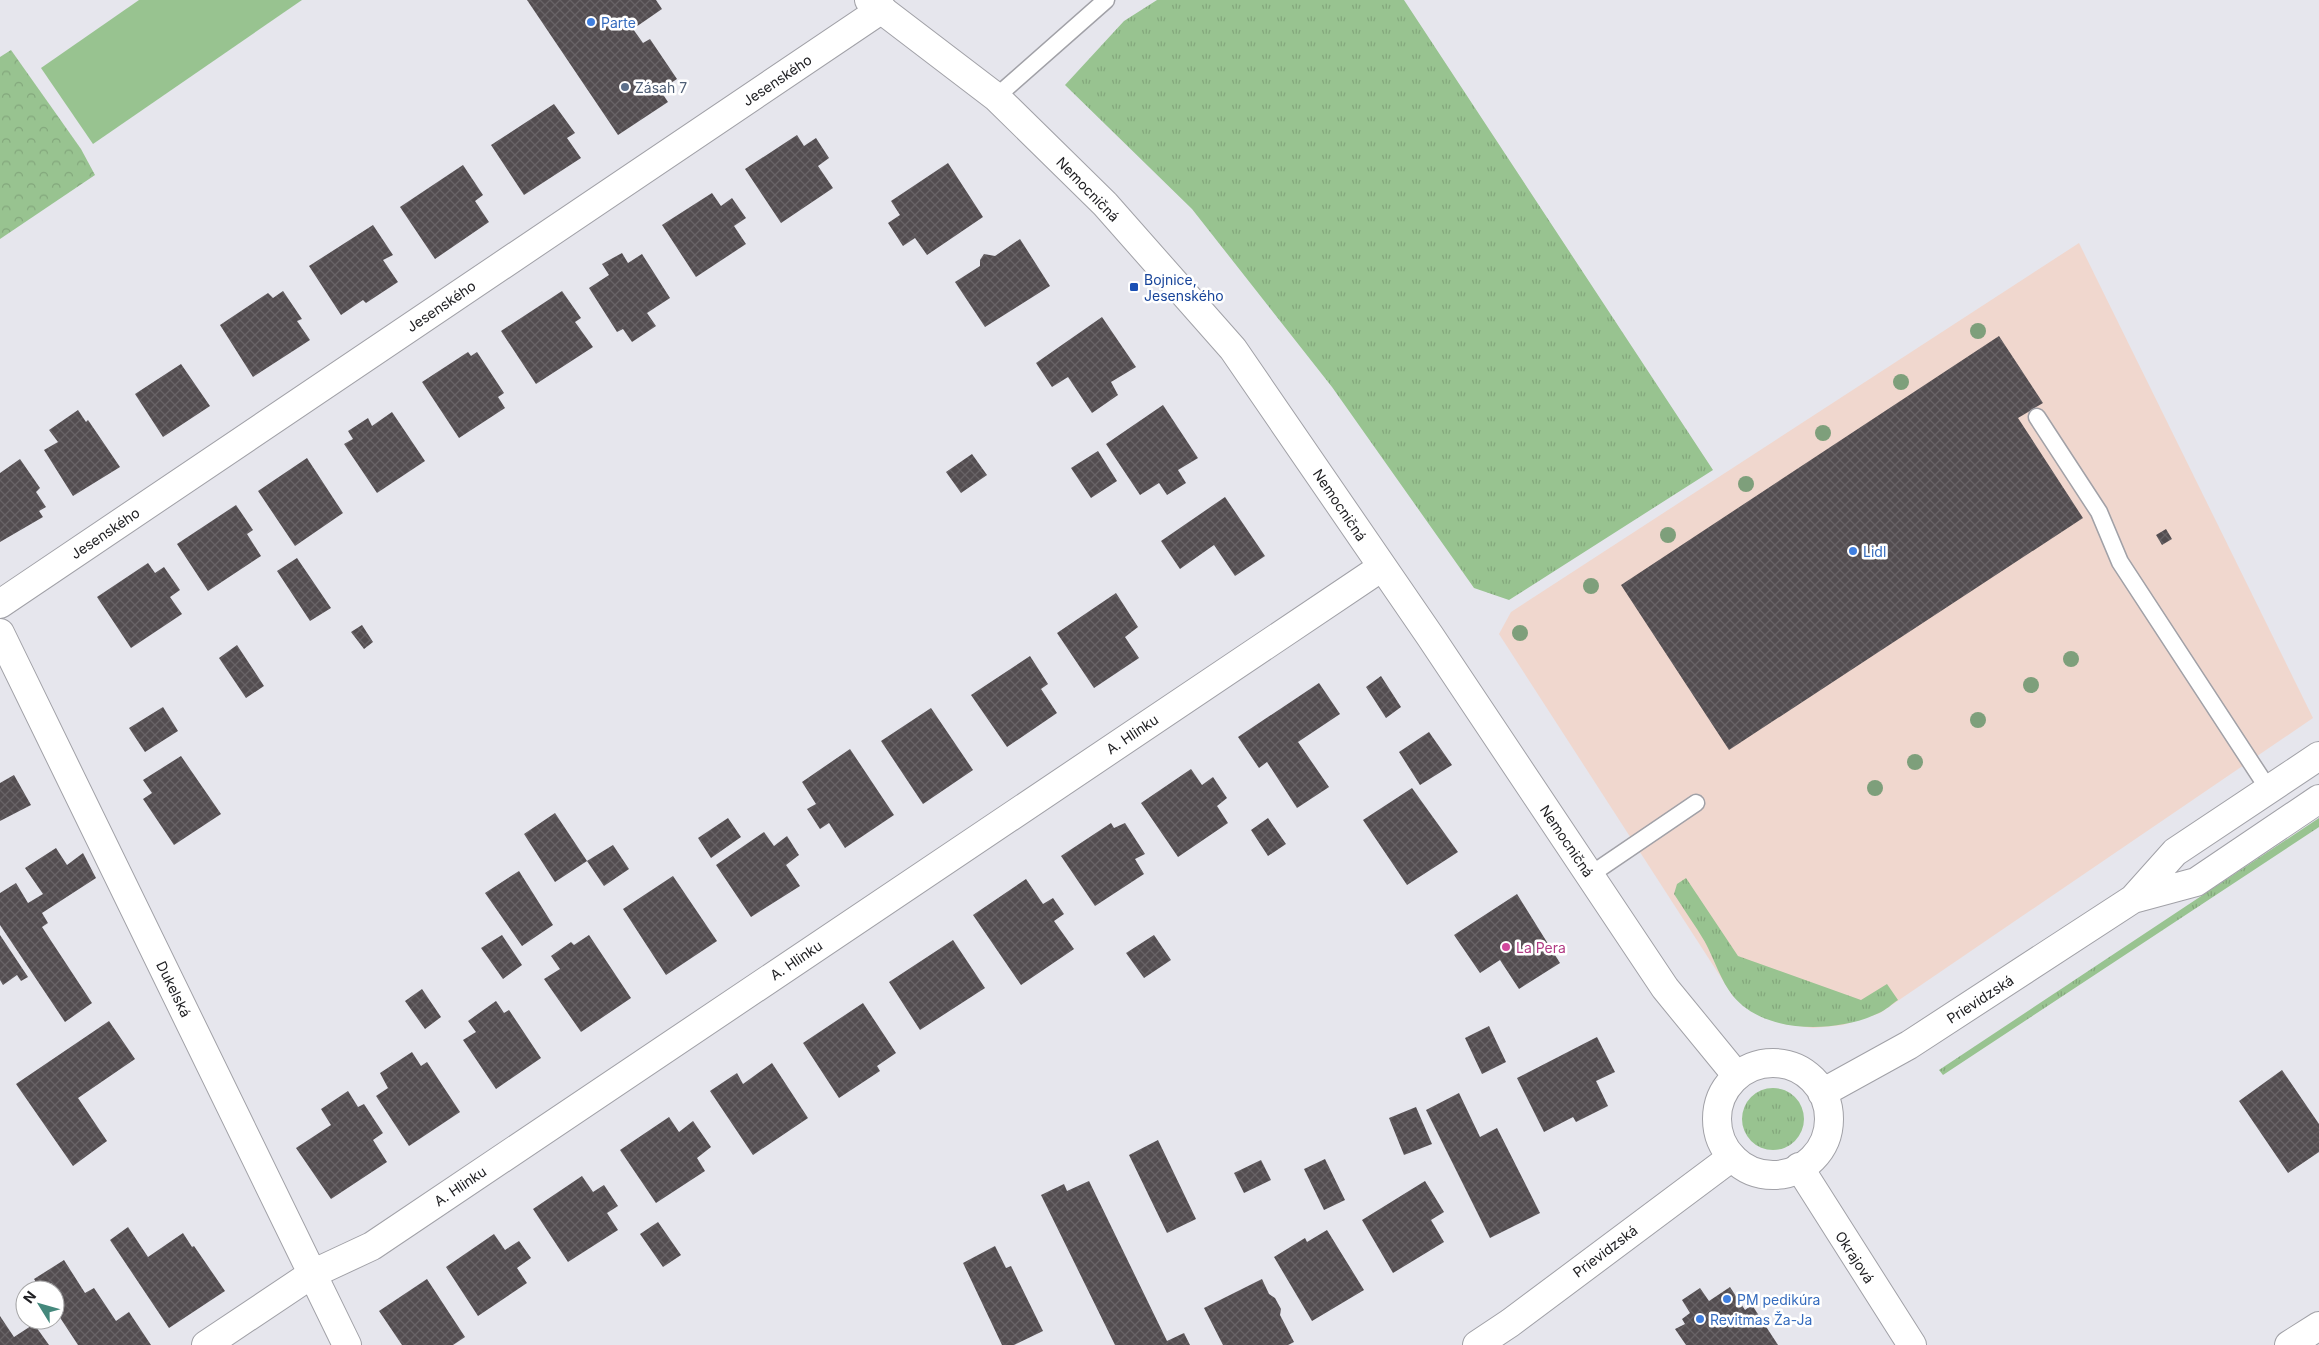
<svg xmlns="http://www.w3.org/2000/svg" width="2319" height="1345" font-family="Inter,sans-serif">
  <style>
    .commercial { fill: #f0d7ce }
    .grass { fill: url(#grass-tufts) }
    .park { fill: url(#park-crowns) }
    .garden { fill: #98c390 }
    .building { fill: url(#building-cross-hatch) }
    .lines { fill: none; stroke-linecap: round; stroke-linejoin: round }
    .service-casing { stroke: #a1a1a7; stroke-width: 19 }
    .minor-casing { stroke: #a1a1a7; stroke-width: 30 }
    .tertiary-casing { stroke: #a1a1a7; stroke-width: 30 }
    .service { stroke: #fff; stroke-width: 16 }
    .minor { stroke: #fff; stroke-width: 28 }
    .tertiary { stroke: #fff; stroke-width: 28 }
    .tree { fill: #7e9f7b }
    .shop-dot { fill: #3f7fe0; stroke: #fff; stroke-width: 2 }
    .service-dot { fill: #5c6f8a; stroke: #fff; stroke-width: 2 }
    .transit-dot { fill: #1a4fb4; stroke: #fff; stroke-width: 2 }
    .hotel-dot { fill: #d1479c; stroke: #fff; stroke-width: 2 }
    .labels { text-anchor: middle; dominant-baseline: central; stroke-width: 5; stroke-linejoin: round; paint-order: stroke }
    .shop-label { font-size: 14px; fill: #366cbe; stroke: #fff; text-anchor: start }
    .street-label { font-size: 14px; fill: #202023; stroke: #fff }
    .service-label { font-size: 14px; fill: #4e5e75; stroke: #fff; text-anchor: start }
    .transit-label { font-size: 14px; fill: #164399; stroke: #fff; text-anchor: start }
    .hotel-label { font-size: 14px; fill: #b23c85; stroke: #fff; text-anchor: start }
  </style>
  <defs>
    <pattern id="grass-tufts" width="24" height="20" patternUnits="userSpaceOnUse" patternTransform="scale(1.25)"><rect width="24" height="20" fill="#98c390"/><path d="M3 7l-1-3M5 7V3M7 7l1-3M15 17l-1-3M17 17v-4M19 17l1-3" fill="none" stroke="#83a77c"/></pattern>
    <pattern id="park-crowns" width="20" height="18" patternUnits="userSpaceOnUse" patternTransform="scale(1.25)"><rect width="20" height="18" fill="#98c390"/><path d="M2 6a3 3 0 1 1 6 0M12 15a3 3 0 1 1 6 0" fill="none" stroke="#83a77c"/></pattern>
    <pattern id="building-cross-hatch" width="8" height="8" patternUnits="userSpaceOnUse" patternTransform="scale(1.25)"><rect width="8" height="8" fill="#534d50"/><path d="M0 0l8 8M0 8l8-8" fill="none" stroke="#686366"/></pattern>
  </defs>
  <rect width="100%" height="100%" fill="#e6e6ed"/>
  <path class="commercial" d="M 2079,243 L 2313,718 L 1880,1013 L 1843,1025 L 1813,1028 L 1784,1024 L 1755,1013 L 1733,996 L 1499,634 L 1511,612 Z"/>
  <path class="grass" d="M 1157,0 L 1404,0 L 1713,470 L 1509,600 L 1474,588 L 1332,387 L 1192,209 L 1065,85 L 1124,21 Z
    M 2319,818 L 2319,827 L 1943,1075 L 1939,1070 Z
    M 1686,878 L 1738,956 L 1861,1000 L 1887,984 L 1898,1000 C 1892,1004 1886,1010 1879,1013 C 1838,1033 1765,1035 1733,996 C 1721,981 1714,959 1705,942 C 1695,925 1684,910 1674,894 L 1677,884 Z
    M1742 1119a31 31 0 1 1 62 0a31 31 0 1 1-62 0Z"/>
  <path class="park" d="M 11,50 L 81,149 L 95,175 L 0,239 L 0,57 Z"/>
  <path class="garden" d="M 139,0 L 302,0 L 93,144 L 41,68 Z"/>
  <path class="building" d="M 527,0 L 656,0 L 662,9 L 633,29 L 643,43 L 650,39 L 677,79 L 660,90 L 668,102 L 618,135 Z
    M 554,104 L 575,133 L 567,138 L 581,158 L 524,195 L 491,145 Z
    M 797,135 L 804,146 L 816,138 L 829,158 L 818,166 L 833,188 L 781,223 L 745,169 Z
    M 948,163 L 983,217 L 927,255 L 915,238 L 903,246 L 888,223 L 900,215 L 891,201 Z
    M 463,165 L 483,195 L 475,201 L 489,222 L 435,259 L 400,207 Z
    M 712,193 L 721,206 L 732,198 L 746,218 L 734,226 L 746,244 L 696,277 L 662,225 Z
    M 373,225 L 393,255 L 383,260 L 398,282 L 366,303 L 363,300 L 341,315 L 309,266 Z
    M 1020,239 L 1050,286 L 985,327 L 955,282 L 980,266 L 980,260 L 984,254 L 995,256 Z
    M 622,253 L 628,263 L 642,254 L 670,298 L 647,313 L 656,326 L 632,342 L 623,329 L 617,332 L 589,288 L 609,275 L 602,264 Z
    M 283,291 L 302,319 L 297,321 L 310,340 L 253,377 L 220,325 L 268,293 L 273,298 Z
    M 562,291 L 581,318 L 575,322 L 593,347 L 536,384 L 501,331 Z
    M 1102,317 L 1136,367 L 1111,382 L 1118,395 L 1092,413 L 1068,377 L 1052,387 L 1036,363 Z
    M 1999,336 L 2043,403 L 2018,418 L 2083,518 L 1729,750 L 1621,585 Z
    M 468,352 L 471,356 L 477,352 L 504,393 L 498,397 L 505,408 L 459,438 L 422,382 Z
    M 181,364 L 210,406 L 163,437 L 135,394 Z
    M 1163,405 L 1198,458 L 1178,470 L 1186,483 L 1167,495 L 1159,483 L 1140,495 L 1106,444 Z
    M 78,410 L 86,422 L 88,420 L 120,467 L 73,496 L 44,450 L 58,442 L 49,430 Z
    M 392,412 L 425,461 L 377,493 L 344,444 L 353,439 L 348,431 L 368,418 L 372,426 Z
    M 1098,451 L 1117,481 L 1091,498 L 1071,468 Z
    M 972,454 L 987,475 L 961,493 L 946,472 Z
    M 307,458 L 343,513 L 295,546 L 258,491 Z
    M 20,459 L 40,488 L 36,492 L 46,507 L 39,511 L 43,517 L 0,542 L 0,473 Z
    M 1225,497 L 1265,556 L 1235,576 L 1214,545 L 1180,569 L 1161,541 Z
    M 236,505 L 253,530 L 247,534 L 261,556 L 208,591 L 177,544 Z
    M 2166,529 L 2172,539 L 2162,545 L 2156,535 Z
    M 297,558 L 331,608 L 310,621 L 277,571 Z
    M 148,563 L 155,573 L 164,567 L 180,590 L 170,597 L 182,614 L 131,648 L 97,597 Z
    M 1116,593 L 1138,627 L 1125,637 L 1139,658 L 1094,688 L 1057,633 Z
    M 362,625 L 373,642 L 364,649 L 351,632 Z
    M 237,645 L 264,686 L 246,698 L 219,658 Z
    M 1030,656 L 1048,684 L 1041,689 L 1057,713 L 1007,747 L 971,695 Z
    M 1381,676 L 1401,707 L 1386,718 L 1366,687 Z
    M 1319,683 L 1340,714 L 1298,742 L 1329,787 L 1297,808 L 1267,762 L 1259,768 L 1238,737 Z
    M 163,707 L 178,731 L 145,752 L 129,728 Z
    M 931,708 L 973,770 L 923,804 L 881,741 Z
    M 1429,732 L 1452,765 L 1420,785 L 1399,752 Z
    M 850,749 L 894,815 L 845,848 L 829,823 L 820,829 L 807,809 L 816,804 L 802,782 Z
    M 181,756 L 221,814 L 174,845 L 143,799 L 152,793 L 143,780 Z
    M 1191,769 L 1202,785 L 1213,777 L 1227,798 L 1217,806 L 1228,823 L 1178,857 L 1141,803 Z
    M 14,775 L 31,805 L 0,821 L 0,783 Z
    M 1412,788 L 1458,852 L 1407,885 L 1363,820 Z
    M 555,813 L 587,861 L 555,882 L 524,834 Z
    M 728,818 L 741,837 L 711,858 L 698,838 Z
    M 1268,818 L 1286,844 L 1268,856 L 1251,830 Z
    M 1111,823 L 1114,828 L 1125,823 L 1145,854 L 1135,859 L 1144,874 L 1095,906 L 1061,856 Z
    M 764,832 L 774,846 L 787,836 L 799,855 L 786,865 L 800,886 L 751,917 L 716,865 Z
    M 613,845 L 629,869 L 604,886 L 587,861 Z
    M 56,848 L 67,865 L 83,853 L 96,878 L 42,913 L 48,923 L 42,927 L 92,1003 L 65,1022 L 0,925 L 0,893 L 16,883 L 28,903 L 43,894 L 25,868 Z
    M 519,871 L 553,925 L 522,946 L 485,893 Z
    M 673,876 L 717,941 L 666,975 L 623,909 Z
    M 1026,879 L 1043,904 L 1053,898 L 1064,914 L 1054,921 L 1074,949 L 1021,985 L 973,915 Z
    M 1517,894 L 1560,963 L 1519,989 L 1500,960 L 1480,973 L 1454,935 Z
    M 0,935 L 28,977 L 21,981 L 17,975 L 3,985 L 0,980 Z
    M 502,935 L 522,965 L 503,979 L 481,948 Z
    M 589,935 L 631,998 L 581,1032 L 544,979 L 560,969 L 551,956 L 571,942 L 574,945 Z
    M 1154,935 L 1171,960 L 1144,978 L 1126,953 Z
    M 953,940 L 985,988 L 920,1030 L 889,982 Z
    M 422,989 L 441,1017 L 425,1029 L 405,1001 Z
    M 496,1001 L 504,1013 L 509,1010 L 541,1058 L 496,1089 L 463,1040 L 476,1032 L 468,1021 Z
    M 863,1003 L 896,1053 L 877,1066 L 880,1071 L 839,1098 L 803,1043 Z
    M 109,1021 L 135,1059 L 78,1098 L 107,1141 L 73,1166 L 16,1084 Z
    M 1489,1026 L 1506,1062 L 1482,1074 L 1465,1038 Z
    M 1597,1037 L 1615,1072 L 1596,1081 L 1608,1106 L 1576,1122 L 1573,1117 L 1544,1132 L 1517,1078 Z
    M 412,1052 L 421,1066 L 427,1062 L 460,1112 L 409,1146 L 376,1096 L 388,1088 L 380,1073 Z
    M 772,1063 L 808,1118 L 753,1155 L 710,1091 L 737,1073 L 743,1084 Z
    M 2282,1070 L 2319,1124 L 2319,1152 L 2288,1173 L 2239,1101 Z
    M 348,1091 L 358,1107 L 364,1104 L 383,1133 L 373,1140 L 387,1162 L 331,1199 L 296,1148 L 331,1125 L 321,1109 Z
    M 1459,1093 L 1480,1137 L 1497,1128 L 1540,1213 L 1490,1238 L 1426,1110 Z
    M 1416,1107 L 1432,1144 L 1404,1155 L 1389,1118 Z
    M 669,1117 L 679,1132 L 693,1121 L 711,1147 L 697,1158 L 705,1171 L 656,1203 L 620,1150 Z
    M 1158,1140 L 1196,1219 L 1167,1233 L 1129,1155 Z
    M 1325,1159 L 1345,1200 L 1324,1210 L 1304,1169 Z
    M 1261,1160 L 1271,1180 L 1244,1193 L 1234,1173 Z
    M 582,1176 L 593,1192 L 604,1185 L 618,1206 L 607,1213 L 618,1230 L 568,1262 L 533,1209 Z
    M 1089,1181 L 1167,1341 L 1184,1333 L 1190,1345 L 1115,1345 L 1041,1195 L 1064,1184 L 1067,1191 Z
    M 1425,1181 L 1444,1212 L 1431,1220 L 1444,1242 L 1393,1273 L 1362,1220 Z
    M 658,1222 L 681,1255 L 663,1267 L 640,1234 Z
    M 128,1227 L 148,1257 L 183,1233 L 192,1247 L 194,1246 L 225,1291 L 169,1328 L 110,1240 Z
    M 1327,1230 L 1364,1290 L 1312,1321 L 1274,1257 L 1305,1238 L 1307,1242 Z
    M 494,1234 L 505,1250 L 519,1241 L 531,1258 L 517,1268 L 527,1283 L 478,1316 L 446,1267 Z
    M 995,1246 L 1006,1268 L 1011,1266 L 1043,1331 L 1014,1345 L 1002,1345 L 963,1263 Z
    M 64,1260 L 85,1293 L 94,1288 L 116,1321 L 129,1312 L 151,1345 L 78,1345 L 55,1310 L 55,1290 L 41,1290 L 34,1279 Z
    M 427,1279 L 465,1337 L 453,1345 L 402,1345 L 379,1311 Z
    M 1262,1279 L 1269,1294 L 1275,1298 L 1281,1309 L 1280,1315 L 1294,1342 L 1288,1345 L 1223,1345 L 1204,1308 Z
    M 1730,1287 L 1745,1310 L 1752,1305 L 1778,1345 L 1686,1345 L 1675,1329 L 1685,1324 L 1682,1319 L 1690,1313 L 1682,1300 L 1700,1288 L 1709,1301 Z
    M 0,1316 L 14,1337 L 34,1324 L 49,1345 L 0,1345 Z"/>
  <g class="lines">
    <g class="service-casing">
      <path id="service" d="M 996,97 L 1106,0
        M 2037,417 L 2099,512 L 2120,562 L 2269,790
        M 1590,875 L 1696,803"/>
    </g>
    <g class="minor-casing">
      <path id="minor" d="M 0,604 L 882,9
        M 0,633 L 347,1345
        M 1799,1167 L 1912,1345
        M 206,1345 L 312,1274 L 372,1246 L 1382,567
        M 1477,1345 L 1510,1323 L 1732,1157
        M 2289,1345 L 2319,1326"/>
    </g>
    <g class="tertiary-casing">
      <path id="tertiary" d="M 869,0 L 996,97 L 1105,204 L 1233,349 L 1430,636 L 1665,988 L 1737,1076
        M 2133,899 L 2196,882 L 2319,799
        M1717 1119a56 56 0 1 1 112 0a56 56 0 1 1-112 0Z
        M 1822,1093 L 1909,1045 L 2133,899 L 2175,852 L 2319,756"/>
    </g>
    <use href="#service" class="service"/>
    <use href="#minor" class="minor"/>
    <use href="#tertiary" class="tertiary"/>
  </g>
  <g class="tree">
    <circle cx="1978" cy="331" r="8"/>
    <circle cx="1901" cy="382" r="8"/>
    <circle cx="1823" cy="433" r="8"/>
    <circle cx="1746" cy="484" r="8"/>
    <circle cx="1668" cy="535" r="8"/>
    <circle cx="1591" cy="586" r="8"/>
    <circle cx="1520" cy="633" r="8"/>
    <circle cx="2071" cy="659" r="8"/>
    <circle cx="2031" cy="685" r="8"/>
    <circle cx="1978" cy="720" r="8"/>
    <circle cx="1915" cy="762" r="8"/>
    <circle cx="1875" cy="788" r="8"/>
  </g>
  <g class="shop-dot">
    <circle cx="591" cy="22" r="5"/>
    <circle cx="1853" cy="551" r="5"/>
    <circle cx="1727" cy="1299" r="5"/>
    <circle cx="1700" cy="1319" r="5"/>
  </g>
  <circle class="service-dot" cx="625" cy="87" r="5"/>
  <rect class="transit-dot" x="1129" y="282" width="10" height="10" rx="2.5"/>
  <circle class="hotel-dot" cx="1506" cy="947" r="5"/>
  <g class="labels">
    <g class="shop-label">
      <text x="601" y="22">Parte</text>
      <text x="1863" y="551">Lidl</text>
      <text x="1737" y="1299">PM pedikúra</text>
      <text x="1710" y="1319">Revitmas Ža-Ja</text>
    </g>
    <g class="street-label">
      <text transform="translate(777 80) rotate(-34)">Jesenského</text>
      <text transform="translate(1088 189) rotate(46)">Nemocničná</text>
      <text transform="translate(441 306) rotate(-34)">Jesenského</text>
      <text transform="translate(1340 505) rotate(56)">Nemocničná</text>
      <text transform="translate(105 533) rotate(-34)">Jesenského</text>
      <text transform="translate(1132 734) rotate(-34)">A. Hlinku</text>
      <text transform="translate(1567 841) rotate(56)">Nemocničná</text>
      <text transform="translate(796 960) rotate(-34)">A. Hlinku</text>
      <text transform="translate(174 989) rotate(64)">Dukelská</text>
      <text transform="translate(1980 999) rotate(-33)">Prievidzská</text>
      <text transform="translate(460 1186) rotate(-34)">A. Hlinku</text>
      <text transform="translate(1605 1251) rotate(-37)">Prievidzská</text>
      <text transform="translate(1855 1257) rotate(57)">Okrajová</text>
    </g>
    <g class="service-label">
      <text x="635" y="87">Zásah 7</text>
    </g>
    <g class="transit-label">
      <text x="1144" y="279">Bojnice,<tspan x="1144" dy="16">Jesenského</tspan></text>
    </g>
    <g class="hotel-label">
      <text x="1516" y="947">La Pera</text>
    </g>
  </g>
  <g transform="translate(40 1305) rotate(307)"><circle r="24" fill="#ffffff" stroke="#a6a6a7"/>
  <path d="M0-4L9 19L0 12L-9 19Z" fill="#44887c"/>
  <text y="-8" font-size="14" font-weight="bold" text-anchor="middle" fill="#202023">N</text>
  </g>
</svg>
